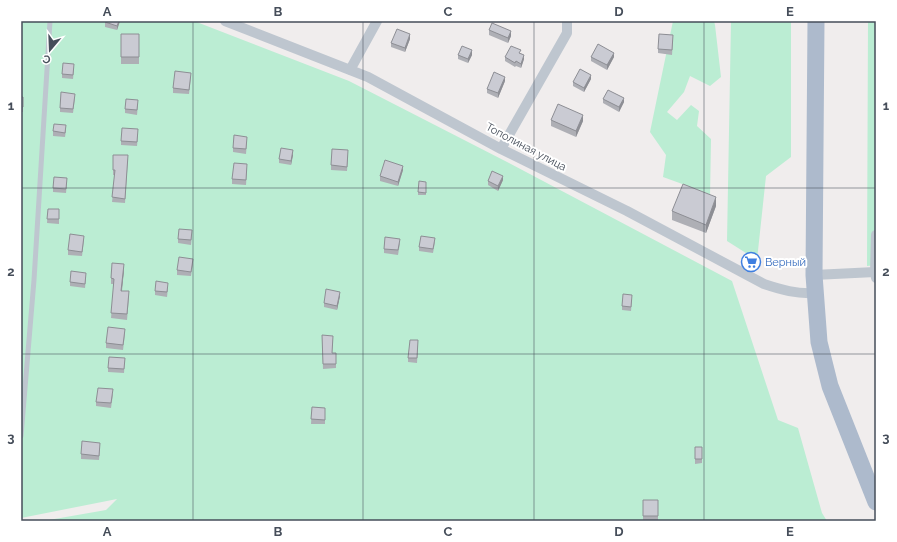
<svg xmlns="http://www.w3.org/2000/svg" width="897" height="542" font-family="Raleway,sans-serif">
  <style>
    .green { fill: #bbedd3 }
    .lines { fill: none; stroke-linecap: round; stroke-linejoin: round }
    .service { stroke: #bec6cf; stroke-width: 5 }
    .minor { stroke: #bec6cf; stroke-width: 10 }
    .primary { stroke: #adbacc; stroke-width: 17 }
    .wall { fill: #aeafb5 }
    .shaded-wall { fill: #8d8e94 }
    .building { fill: #cacbd3; stroke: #8d8e94 }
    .grid { fill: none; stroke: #464e5a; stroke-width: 1; stroke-opacity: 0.55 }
    .labels { text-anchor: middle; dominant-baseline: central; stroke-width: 4; stroke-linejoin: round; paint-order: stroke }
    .street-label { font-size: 11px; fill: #464e5a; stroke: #fff }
    .shop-label { font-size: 11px; fill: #366cbe; stroke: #fff; text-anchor: start }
    .neatline { fill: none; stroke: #464e5a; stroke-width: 1.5 }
    .grid-label { font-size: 13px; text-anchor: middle; font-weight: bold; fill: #464e5a }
  </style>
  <rect width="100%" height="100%" fill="#f0eded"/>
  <path class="green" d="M 21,21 L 194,21 L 349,81 L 509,163 L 732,281 L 778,420 L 798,428 L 822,513 L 827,521 L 43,521 L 106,510 L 117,499 L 21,518 Z
    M 673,21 L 714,21 L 715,25 L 721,77 L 710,86 L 690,76 L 684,92 L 667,112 L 677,120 L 691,105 L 699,111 L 697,126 L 711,139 L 710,198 L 691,191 L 685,185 L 663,177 L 666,155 L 650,132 Z
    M 731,21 L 791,21 L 791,157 L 766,176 L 757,260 L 727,241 Z
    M 868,21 L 876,21 L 876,265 L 867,266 Z"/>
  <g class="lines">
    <path class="service" d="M 21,436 L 34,280 L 50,21"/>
    <path class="minor" d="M 225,21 L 368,77 L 501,149 L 627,211 L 764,284 C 782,290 796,294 815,293
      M 350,70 L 377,21
      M 501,149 L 567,33 L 567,21
      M 875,272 L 876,235
      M 814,275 L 875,272 L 876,278"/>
    <path class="primary" d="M 816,21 L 814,275 L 819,342 L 830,386 L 876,502"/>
  </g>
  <path class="wall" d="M 120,21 L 117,30 L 105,27 L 105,22 Z
    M 489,30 L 511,36 L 508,43 L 489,35 Z
    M 121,34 L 139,34 L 139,64 L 121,64 Z
    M 410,39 L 405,52 L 391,47 L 391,43 Z
    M 673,40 L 672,55 L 658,53 L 658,49 Z
    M 521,53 L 524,59 L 521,68 L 516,66 L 515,67 L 505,61 L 505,57 Z
    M 458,55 L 472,55 L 468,63 L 458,59 Z
    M 591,57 L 614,57 L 607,70 L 591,61 Z
    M 74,68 L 73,79 L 62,78 L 62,74 Z
    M 191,77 L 189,94 L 173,93 L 173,88 Z
    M 591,79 L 584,92 L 573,86 L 573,82 Z
    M 505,81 L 498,98 L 487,93 L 487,89 Z
    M 21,97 L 23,97 L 23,112 L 21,112 Z
    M 75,98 L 73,113 L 60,112 L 60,108 Z
    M 603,99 L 624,102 L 619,112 L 603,103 Z
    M 138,104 L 137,115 L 125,113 L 125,109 Z
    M 551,120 L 583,121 L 576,137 L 551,126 Z
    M 66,130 L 65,137 L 53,136 L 53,131 Z
    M 138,134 L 137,146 L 121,145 L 121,141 Z
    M 247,141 L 246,154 L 233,152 L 233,148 Z
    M 113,155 L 128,159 L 125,203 L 112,202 L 115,175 L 113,175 Z
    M 293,155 L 291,165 L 279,163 L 279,159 Z
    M 348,155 L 347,171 L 331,170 L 331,165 Z
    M 247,168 L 246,185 L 232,184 L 232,179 Z
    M 403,170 L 398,186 L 380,181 L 380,176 Z
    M 503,180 L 498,191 L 488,185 L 488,181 Z
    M 67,182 L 66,193 L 53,192 L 53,188 Z
    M 426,182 L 426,195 L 418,195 L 418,192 Z
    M 716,206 L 706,233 L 672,220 L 672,211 Z
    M 48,209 L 59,209 L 59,224 L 47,223 Z
    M 192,235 L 191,245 L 178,243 L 178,239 Z
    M 84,240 L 82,256 L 68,255 L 68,250 Z
    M 435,242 L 433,253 L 419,251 L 419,247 Z
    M 400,243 L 398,255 L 384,253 L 384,249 Z
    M 193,263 L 191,276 L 177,275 L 177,270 Z
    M 124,270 L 122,291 L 129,297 L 127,320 L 111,318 L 114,284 L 111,284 L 111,278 Z
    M 86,277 L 85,288 L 70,286 L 70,282 Z
    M 168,287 L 167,297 L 155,295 L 155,291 Z
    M 340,296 L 337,310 L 324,307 L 324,303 Z
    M 632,299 L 631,311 L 622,310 L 622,306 Z
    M 125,334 L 123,350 L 106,348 L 106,343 Z
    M 322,335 L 333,340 L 332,353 L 336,353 L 336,368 L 323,369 Z
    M 418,345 L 417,363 L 408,362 L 408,358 Z
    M 125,358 L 124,373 L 108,372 L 108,368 Z
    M 113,394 L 111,408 L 96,406 L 96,402 Z
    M 312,407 L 325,408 L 325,424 L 311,424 Z
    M 695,447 L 702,447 L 702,463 L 695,464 Z
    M 100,448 L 99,460 L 81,459 L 81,454 Z
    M 643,500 L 658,500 L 658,520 L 643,520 Z"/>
  <path class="shaded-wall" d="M 119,21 L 120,21 L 117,30 L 117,26 Z
    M 511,31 L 511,36 L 508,43 L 508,38 Z
    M 410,34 L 410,39 L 405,52 L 405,48 Z
    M 472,50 L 472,55 L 468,63 L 468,59 Z
    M 614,53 L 614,57 L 607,70 L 607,65 Z
    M 524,55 L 524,59 L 521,68 L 521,64 Z
    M 591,75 L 591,79 L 584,92 L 584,88 Z
    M 505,77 L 505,81 L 498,98 L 498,93 Z
    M 624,98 L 624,102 L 619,112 L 619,107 Z
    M 583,115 L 583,121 L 576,137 L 576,131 Z
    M 293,150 L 293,155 L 291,165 L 291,161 Z
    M 403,166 L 403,170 L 398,186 L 398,182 Z
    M 503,176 L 503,180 L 498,191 L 498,186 Z
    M 716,197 L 716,206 L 706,233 L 706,225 Z
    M 124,264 L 124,270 L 121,297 L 121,291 Z
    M 340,292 L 340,296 L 337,310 L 337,306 Z"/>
  <path class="building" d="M 106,21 L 119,21 L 117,26 L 105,22 Z
    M 492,23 L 511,31 L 508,38 L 489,30 Z
    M 397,29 L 410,34 L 405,48 L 391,43 Z
    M 121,34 L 139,34 L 139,57 L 121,57 Z
    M 659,34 L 673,35 L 672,50 L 658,49 Z
    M 598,44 L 614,53 L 607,65 L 591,57 Z
    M 462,46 L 472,50 L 468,59 L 458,55 Z
    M 511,46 L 521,50 L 519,53 L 524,55 L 521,64 L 516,61 L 515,63 L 505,57 Z
    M 63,63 L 74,64 L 73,75 L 62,74 Z
    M 580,69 L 591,75 L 584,88 L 573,82 Z
    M 175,71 L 191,73 L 189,90 L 173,88 Z
    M 494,72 L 505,77 L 498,93 L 487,89 Z
    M 608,90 L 624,98 L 619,107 L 603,99 Z
    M 61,92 L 75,94 L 73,109 L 60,108 Z
    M 21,97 L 23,97 L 23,107 L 21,107 Z
    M 126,99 L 138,100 L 137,110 L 125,109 Z
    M 558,104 L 583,115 L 576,131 L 551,120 Z
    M 54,124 L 66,125 L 65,133 L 53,131 Z
    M 122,128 L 138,129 L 137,142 L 121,141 Z
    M 234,135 L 247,137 L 246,149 L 233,148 Z
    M 281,148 L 293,150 L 291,161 L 279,159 Z
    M 332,149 L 348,150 L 347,167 L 331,165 Z
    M 113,155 L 128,155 L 125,199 L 112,197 L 115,170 L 113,170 Z
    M 385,160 L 403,166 L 398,182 L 380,176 Z
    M 234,163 L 247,164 L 246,180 L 232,179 Z
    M 492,171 L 503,176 L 498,186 L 488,181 Z
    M 54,177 L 67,178 L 66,189 L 53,188 Z
    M 419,181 L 426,182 L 426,193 L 418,192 Z
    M 683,184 L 716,197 L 706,225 L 672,211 Z
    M 48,209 L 59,209 L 59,219 L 47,219 Z
    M 179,229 L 192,230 L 191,240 L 178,239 Z
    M 70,234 L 84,236 L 82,252 L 68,250 Z
    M 421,236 L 435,238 L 433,249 L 419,247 Z
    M 385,237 L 400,239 L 398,250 L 384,249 Z
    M 179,257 L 193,259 L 191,272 L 177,270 Z
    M 112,263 L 124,264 L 121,291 L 129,291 L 127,314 L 111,313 L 114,279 L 111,278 Z
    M 71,271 L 86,273 L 85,284 L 70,282 Z
    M 156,281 L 168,283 L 167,292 L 155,291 Z
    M 326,289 L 340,292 L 337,306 L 324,303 Z
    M 623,294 L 632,295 L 631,307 L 622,306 Z
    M 108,327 L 125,329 L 123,345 L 106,343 Z
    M 322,335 L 333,336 L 332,353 L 336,353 L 336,364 L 323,364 Z
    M 410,340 L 418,340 L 417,358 L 408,358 Z
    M 109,357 L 125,358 L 124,369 L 108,368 Z
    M 98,388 L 113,389 L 111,403 L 96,402 Z
    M 312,407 L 325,408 L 325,420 L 311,419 Z
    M 82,441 L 100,443 L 99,456 L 81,454 Z
    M 695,447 L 702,447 L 702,459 L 695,459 Z
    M 643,500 L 658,500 L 658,516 L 643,516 Z"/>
  <path class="grid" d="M 193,21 L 193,521M 363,21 L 363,521M 534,21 L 534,521M 704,21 L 704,521M 21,188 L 876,188M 21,354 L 876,354"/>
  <defs>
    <g id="supermarket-ring" transform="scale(1)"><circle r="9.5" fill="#fff" stroke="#3f7fe0" stroke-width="1.5"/><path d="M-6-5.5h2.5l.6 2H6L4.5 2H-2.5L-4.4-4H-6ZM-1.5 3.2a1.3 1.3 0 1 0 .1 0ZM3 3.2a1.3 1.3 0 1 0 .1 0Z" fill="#3f7fe0"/></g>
  </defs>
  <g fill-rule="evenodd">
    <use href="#supermarket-ring" x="751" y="262"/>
  </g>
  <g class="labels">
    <g class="street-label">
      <text transform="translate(526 147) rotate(28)">Тополиная улица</text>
    </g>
    <g class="shop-label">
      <text x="765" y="262">Верный</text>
    </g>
  </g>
  <rect width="897" height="542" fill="none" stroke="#ffffff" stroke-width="44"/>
  <g transform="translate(50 50) rotate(199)" stroke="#ffffff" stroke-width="3" paint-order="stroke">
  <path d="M0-3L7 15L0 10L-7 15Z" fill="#464e5a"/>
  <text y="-6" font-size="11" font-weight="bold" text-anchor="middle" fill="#464e5a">С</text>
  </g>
  <rect x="22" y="22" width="853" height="498" class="neatline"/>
  <g class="grid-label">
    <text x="107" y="16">A</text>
    <text x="278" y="16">B</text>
    <text x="448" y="16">C</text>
    <text x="619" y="16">D</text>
    <text x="790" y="16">E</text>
    <text x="11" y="110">1</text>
    <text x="886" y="110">1</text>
    <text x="11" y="276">2</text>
    <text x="886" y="276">2</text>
    <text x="11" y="442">3</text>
    <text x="886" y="442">3</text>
    <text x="107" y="536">A</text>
    <text x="278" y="536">B</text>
    <text x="448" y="536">C</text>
    <text x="619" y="536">D</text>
    <text x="790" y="536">E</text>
  </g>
</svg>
